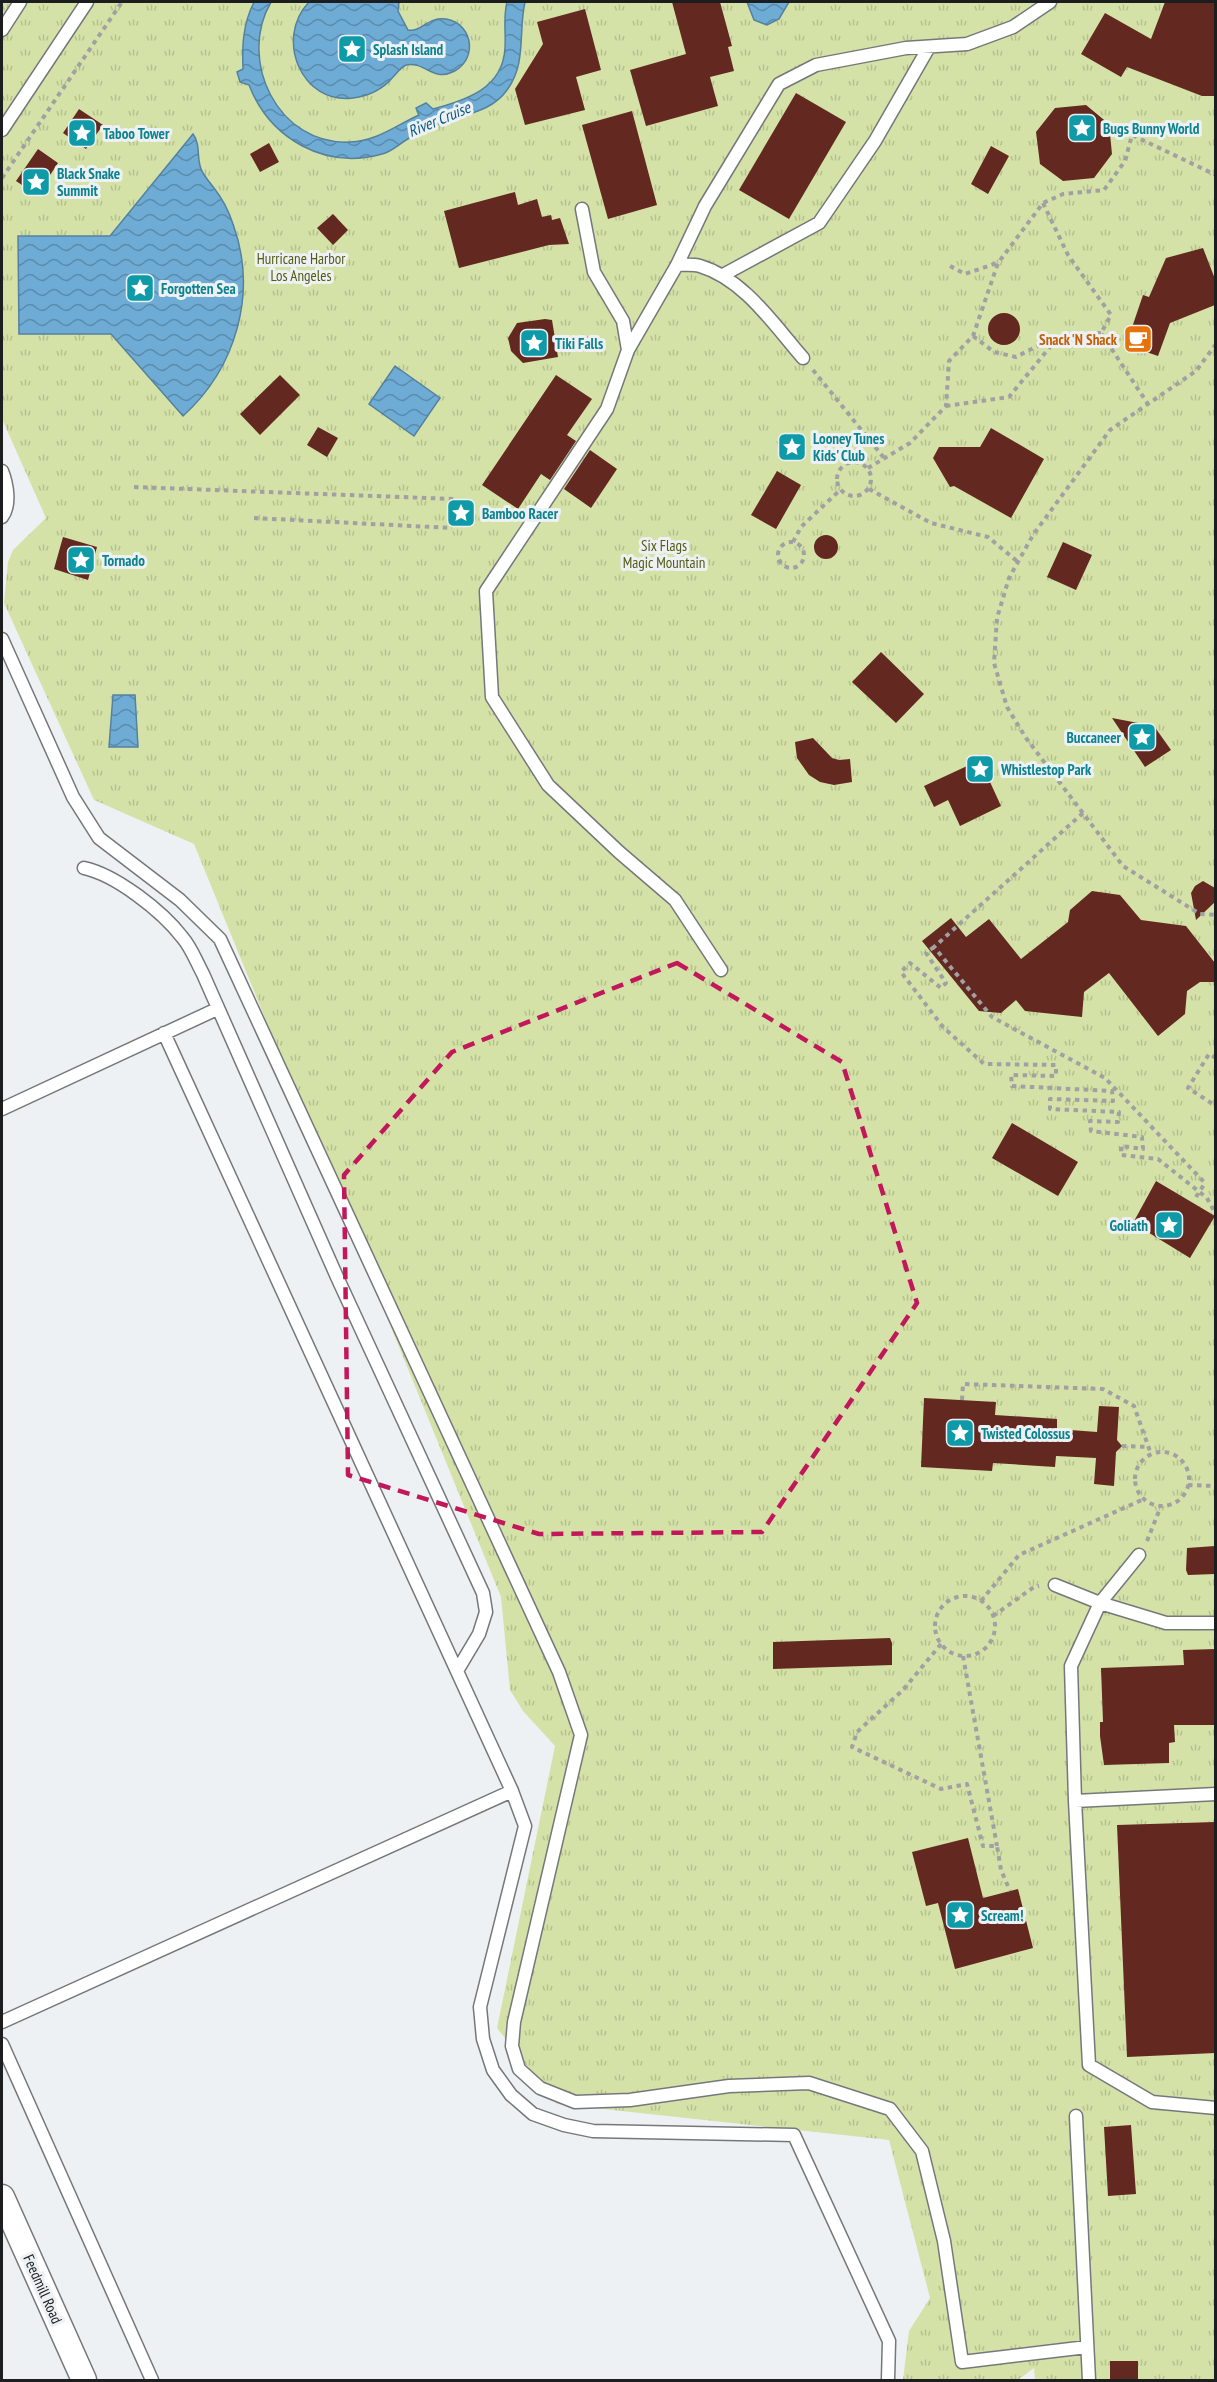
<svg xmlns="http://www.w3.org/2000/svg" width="1217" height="2382" font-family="'PT Sans Narrow',sans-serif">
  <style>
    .park { fill: url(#park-tufts) }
    .water { fill: url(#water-waves); stroke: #55819e; stroke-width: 1.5 }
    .building { fill: #632820 }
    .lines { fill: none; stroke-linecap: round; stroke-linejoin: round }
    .lane-casing { stroke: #75787a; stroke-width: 15 }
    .street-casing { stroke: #75787a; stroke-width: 27 }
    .path { stroke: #9fa1a3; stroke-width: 4; stroke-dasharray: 4.5 4.5; stroke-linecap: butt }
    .lane { stroke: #fff; stroke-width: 12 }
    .street { stroke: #fff; stroke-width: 24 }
    .path-bridge { stroke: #9fa1a3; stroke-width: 4; stroke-dasharray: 4.5 4.5; stroke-linecap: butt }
    .marked { fill: none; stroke: #c2185b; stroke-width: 4.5; stroke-dasharray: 12 8; stroke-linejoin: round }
    .labels { text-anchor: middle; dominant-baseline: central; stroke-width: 6; stroke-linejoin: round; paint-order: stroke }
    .culture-label { font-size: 15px; font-weight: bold; fill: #0d838f; stroke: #eef1f3; text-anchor: start }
    .park-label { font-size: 15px; fill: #4f5c14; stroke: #eef1f3 }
    .food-label { font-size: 15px; font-weight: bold; fill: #c56008; stroke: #eef1f3; text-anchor: end }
    .street-label { font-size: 15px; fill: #1c1d1e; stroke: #eef1f3 }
    .water-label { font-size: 16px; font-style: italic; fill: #0d5981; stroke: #eef1f3 }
  </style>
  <defs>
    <pattern id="park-tufts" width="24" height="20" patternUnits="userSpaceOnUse" patternTransform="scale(1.5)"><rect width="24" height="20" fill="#d4e2a7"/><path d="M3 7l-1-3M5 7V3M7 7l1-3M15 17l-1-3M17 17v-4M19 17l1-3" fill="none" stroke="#b5c18f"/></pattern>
    <pattern id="water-waves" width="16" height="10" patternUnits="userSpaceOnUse" patternTransform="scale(1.5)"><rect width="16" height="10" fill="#6eacd5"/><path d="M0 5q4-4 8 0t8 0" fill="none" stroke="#5a8bac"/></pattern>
  </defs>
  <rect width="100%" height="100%" fill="#eef1f3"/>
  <path class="park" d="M 2,2 L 1215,2 L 1215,2380 L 1035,2380 L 1034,2368 L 1018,2380 L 903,2380 L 909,2331 L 930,2298 L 889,2140 L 557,2104 L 497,2028 L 555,1746 L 523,1711 L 510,1690 L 501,1597 L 194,844 L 94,800 L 4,603 L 8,562 L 13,550 L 46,518 L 2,419 Z"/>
  <path class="water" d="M 254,2 L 271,2 C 237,60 278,146 350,142 C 377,141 395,126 419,115 L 416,108 L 426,103 L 433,109 C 467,100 503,88 505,48 C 506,32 503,17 507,2 L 525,2 C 518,32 527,63 507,90 C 491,113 462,114 439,124 C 427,129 416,134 406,140 C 398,145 391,152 382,154 C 325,170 270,139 249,85 L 240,82 L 237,72 L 243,69 C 242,45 243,24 254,2 Z
    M 309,2 L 399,2 L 398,11 L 408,30 C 421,33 428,16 446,19 C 475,24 478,63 450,73 C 433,80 423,61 406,65 C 400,68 398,72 393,77 C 383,89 369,96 353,98 C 302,105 274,39 309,2 Z
    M 747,2 L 789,2 L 779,19 L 767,25 L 754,20 Z
    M 193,134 C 202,146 195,161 203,173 C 206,178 210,183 214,188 C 222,198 229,212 233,224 C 258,293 236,368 183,416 L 111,334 L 19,334 L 18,236 L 110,236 Z
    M 395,366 L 440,398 L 414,436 L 369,404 Z
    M 113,695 L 135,695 L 138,747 L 109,747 Z"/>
  <path class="building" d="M 672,2 L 720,2 L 732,46 L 728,47 L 734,71 L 710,77 L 718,106 L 646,126 L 630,70 L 686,54 Z
    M 1165,2 L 1215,2 L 1215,96 L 1202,96 L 1127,67 L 1121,77 L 1081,54 L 1105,13 L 1151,39 Z
    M 585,9 L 601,70 L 576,77 L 585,110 L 525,125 L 515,89 L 543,44 L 537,22 Z
    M 796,93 L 846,122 L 789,219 L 739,190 Z
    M 1086,105 L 1109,124 L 1112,154 L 1094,178 L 1063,181 L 1040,164 L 1036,132 L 1055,108 Z
    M 79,109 L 103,125 L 86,149 L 63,133 Z
    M 632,111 L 657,205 L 608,219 L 582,125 Z
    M 269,143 L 279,162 L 260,172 L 250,154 Z
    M 991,146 L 1009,156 L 988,194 L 971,184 Z
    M 38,149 L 58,163 L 37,195 L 16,181 Z
    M 515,192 L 518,205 L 537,199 L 542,217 L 551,215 L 552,220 L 560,218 L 569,244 L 549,245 L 459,268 L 444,211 Z
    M 333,214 L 348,230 L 333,245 L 317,228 Z
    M 1203,248 L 1215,279 L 1215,305 L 1170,323 L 1158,356 L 1126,345 L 1143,295 L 1149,297 L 1166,258 Z
    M988 329a16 16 0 1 1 32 0a16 16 0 1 1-32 0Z
    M 545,319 L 552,320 L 558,357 L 523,363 L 511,351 L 508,338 L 517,323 Z
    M 280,375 L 300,395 L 260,435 L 240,414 Z
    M 556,375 L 592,399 L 567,435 L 576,441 L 550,480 L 541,474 L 518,509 L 482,485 Z
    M 318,427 L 338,438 L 327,457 L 307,445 Z
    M 991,428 L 1044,459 L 1011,518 L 954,486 L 950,487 L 933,458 L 939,447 L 980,447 Z
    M 590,450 L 617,469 L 591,508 L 564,489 Z
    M 777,471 L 801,485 L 776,529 L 751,515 Z
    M814 547a12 12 0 1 1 24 0a12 12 0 1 1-24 0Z
    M 63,537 L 97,547 L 88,580 L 54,569 Z
    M 1063,542 L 1092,555 L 1076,590 L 1047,577 Z
    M 881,652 L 924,694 L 896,723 L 852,682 Z
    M 1112,718 L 1154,726 L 1171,750 L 1145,767 Z
    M 813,738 L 832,758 L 839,760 L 850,759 L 852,782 L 834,785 L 820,782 L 809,775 L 797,758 L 795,742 Z
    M 980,760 L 1001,806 L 960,826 L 948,800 L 934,807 L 924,786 Z
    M 1203,881 L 1215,888 L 1215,902 L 1196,920 L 1191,893 L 1195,886 Z
    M 1092,891 L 1120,895 L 1141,920 L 1186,926 L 1215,963 L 1215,982 L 1200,982 L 1187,991 L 1185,1014 L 1158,1036 L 1109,973 L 1084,992 L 1082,1017 L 1025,1011 L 1016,1000 L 1001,1013 L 979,1011 L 922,941 L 951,918 L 966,937 L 989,919 L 1021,959 L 1068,922 L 1070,910 Z
    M 1012,1123 L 1078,1162 L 1058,1196 L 992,1158 Z
    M 1156,1181 L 1215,1216 L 1190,1258 L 1133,1223 Z
    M 924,1398 L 996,1402 L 995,1415 L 1057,1419 L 1057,1429 L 1097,1432 L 1099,1406 L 1119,1407 L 1117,1440 L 1122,1446 L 1116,1452 L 1114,1486 L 1094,1484 L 1096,1458 L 1056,1456 L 1055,1467 L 993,1463 L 992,1471 L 921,1467 Z
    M 1215,1546 L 1215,1574 L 1188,1575 L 1186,1570 L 1187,1548 Z
    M 890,1638 L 892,1643 L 892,1665 L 773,1669 L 773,1642 Z
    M 1215,1649 L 1215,1725 L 1174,1725 L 1175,1742 L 1169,1743 L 1169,1763 L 1104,1765 L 1100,1736 L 1100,1722 L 1103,1722 L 1101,1668 L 1184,1665 L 1183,1650 Z
    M 1215,1822 L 1215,2053 L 1127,2057 L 1117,1825 Z
    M 968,1838 L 983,1898 L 1018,1889 L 1033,1948 L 955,1969 L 938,1903 L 926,1906 L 912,1852 Z
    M 1131,2125 L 1136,2194 L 1108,2196 L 1104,2127 Z
    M 1110,2361 L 1138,2361 L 1138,2380 L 1110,2380 Z"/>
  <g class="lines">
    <g class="lane-casing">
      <path id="lane" d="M 2,30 L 20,2
        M 2,130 L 87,2
        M 582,209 L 594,272 L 623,321 L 628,350
        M 677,265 L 705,206 L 779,84 L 816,65 L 906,48 L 967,44 L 1013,27 L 1050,2
        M 723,275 L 819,223 L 875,141 L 929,47
        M 2,471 C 7,484 11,505 2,517
        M 2,639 L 73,797 L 99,838 L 180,900 L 220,939 L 559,1672 L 581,1735 L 514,2022 L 512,2046 L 519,2069 L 540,2088 L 575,2102 L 630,2100 L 729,2086 L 809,2083 L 890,2109 L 922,2151 L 944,2241 L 962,2362 L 1087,2347
        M 84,868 C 116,875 162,911 182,937 C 191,947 196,961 203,974 L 337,1277 L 483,1593 L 486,1612 L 479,1634 L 457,1671
        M 721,970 L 675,900 L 619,852 L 548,785 L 492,697 L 486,591 L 607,409 L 628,350 L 677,265 C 685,265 693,264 700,266 C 744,279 774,325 803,358
        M 164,1033 L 512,1791 L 525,1826 L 480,2007 L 483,2039 L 493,2070 L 511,2095 L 533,2114 L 564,2125 L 593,2131 L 794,2135 L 889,2341 L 888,2380
        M 2,1109 L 217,1009
        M 1139,1555 L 1100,1603 L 1071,1666 L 1075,1801 L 1216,1794
        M 1055,1585 L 1100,1603 L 1166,1623 L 1216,1623
        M 1075,1801 L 1089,2065 L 1152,2102 L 1216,2108
        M 2,2022 L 512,1791
        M 2,2044 L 152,2380
        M 1076,2116 L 1089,2380"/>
    </g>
    <g class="street-casing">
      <path id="street" d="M 2,2197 L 84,2380"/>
    </g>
    <path class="path" d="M 2,178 L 122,2
      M 1043,203 L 1068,255 L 1111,315 L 1101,333 L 1148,404
      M 950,266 L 965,274 L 997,263
      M 973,336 L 994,352 L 1016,357 L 1055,337
      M 1216,344 L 1196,371 L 1110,430 L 1033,535 L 1009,578 L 997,618 L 994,663 L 1007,707 L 1026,738 L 1123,866 L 1200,914 L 1216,915
      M 813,370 L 884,458
      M 946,406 L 1009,397 L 1059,336 L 1101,333
      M837 479a17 17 0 1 1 34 0a17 17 0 1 1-34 0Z
      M 868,468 L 910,443 L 946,406 L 949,361 L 973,336 L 998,263 L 1043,203 L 1063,194 L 1104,190 L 1125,161 L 1132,135 L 1216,175
      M 134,487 L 454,499
      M 869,489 L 931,523 L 988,537 L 1018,562
      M 254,518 L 452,528
      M778 555a13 13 0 1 1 26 0a13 13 0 1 1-26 0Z
      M 793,542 L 801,527 L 840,490
      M 1083,813 L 934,947 L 992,1017 L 1105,1078 L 1205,1183
      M 934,947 L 926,953 L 946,983 L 941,988 L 910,963 L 901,972 L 943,1027 L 984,1064 L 1056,1065 L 1056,1076 L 1011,1075 L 1012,1086 L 1112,1091 L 1113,1101 L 1050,1099 L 1050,1109 L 1119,1112 L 1118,1122 L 1090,1121 L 1091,1131 L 1142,1137 L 1143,1149 L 1121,1146 L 1121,1155 L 1158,1159 L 1207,1198 L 1214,1211 L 1212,1214
      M 1216,1058 L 1209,1054 L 1188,1088 L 1216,1106
      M 962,1400 L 963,1384 L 1103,1389 L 1134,1406 L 1151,1454
      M 1122,1446 L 1149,1447
      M1135 1479a27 27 0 1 1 54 0a27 27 0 1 1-54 0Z
      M 1188,1485 L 1216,1486
      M 1147,1541 L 1161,1506
      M935 1626a30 30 0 1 1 60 0a30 30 0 1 1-60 0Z
      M 981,1601 L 1019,1555 L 1144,1499
      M 993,1616 L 1034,1587 L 1039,1586
      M 941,1644 L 903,1690 L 857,1732 L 852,1747 L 941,1789 L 967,1784 L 983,1846 L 997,1846 L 1001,1870 L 1010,1891
      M 963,1656 L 997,1846"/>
    <use href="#lane" class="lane"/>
    <use href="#street" class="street"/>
    <path class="path-bridge" d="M 1196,1197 L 1205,1183"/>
  </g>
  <path class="marked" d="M 677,963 L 842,1062 L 917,1303 L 762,1532 L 539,1534 L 348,1475 L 344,1175 L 452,1052 Z"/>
  <defs>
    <g id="sight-square" transform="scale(1.5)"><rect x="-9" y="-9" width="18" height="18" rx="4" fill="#0f9aa8" stroke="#eef1f3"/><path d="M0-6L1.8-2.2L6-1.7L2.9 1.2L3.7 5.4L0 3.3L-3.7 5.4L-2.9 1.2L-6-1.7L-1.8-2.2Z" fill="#fff"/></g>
    <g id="cafe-square" transform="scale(1.5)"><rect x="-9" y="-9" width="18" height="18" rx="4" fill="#e8710a" stroke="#eef1f3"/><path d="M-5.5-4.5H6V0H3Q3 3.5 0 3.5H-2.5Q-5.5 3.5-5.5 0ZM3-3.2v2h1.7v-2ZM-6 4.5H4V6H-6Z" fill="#fff"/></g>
  </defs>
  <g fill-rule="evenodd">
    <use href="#sight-square" x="352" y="49"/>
    <use href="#sight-square" x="1082" y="128"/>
    <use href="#sight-square" x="82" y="133"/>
    <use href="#sight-square" x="36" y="182"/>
    <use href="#sight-square" x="140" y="288"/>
    <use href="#cafe-square" x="1138" y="339"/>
    <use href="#sight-square" x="534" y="343"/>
    <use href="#sight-square" x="792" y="447"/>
    <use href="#sight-square" x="461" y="513"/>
    <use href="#sight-square" x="81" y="560"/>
    <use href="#sight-square" x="1142" y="737"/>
    <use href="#sight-square" x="980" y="769"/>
    <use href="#sight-square" x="1169" y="1225"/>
    <use href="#sight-square" x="960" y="1433"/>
    <use href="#sight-square" x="960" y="1915"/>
  </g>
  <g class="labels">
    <g class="culture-label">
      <text x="373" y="49">Splash Island</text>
      <text x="1103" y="128">Bugs Bunny World</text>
      <text x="103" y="133">Taboo Tower</text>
      <text x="57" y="173">Black Snake<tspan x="57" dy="17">Summit</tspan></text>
      <text x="161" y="288">Forgotten Sea</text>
      <text x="555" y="343">Tiki Falls</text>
      <text x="813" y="438">Looney Tunes<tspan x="813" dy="17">Kids' Club</tspan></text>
      <text x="482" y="513">Bamboo Racer</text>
      <text x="102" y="560">Tornado</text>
      <text x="1121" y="737" text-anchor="end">Buccaneer</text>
      <text x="1001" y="769">Whistlestop Park</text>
      <text x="1148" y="1225" text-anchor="end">Goliath</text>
      <text x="981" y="1433">Twisted Colossus</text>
      <text x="981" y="1915">Scream!</text>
    </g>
    <g class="park-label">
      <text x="301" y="258">Hurricane Harbor<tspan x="301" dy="17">Los Angeles</tspan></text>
      <text x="664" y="545">Six Flags<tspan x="664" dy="17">Magic Mountain</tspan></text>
    </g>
    <g class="food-label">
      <text x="1117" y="339">Snack 'N Shack</text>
    </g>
    <g class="street-label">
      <text transform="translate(43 2289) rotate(66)">Feedmill Road</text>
    </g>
    <g class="water-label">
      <text transform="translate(439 119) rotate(-23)">River Cruise</text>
    </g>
  </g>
  <rect width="1217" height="2382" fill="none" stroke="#1c1d1e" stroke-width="6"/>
</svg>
